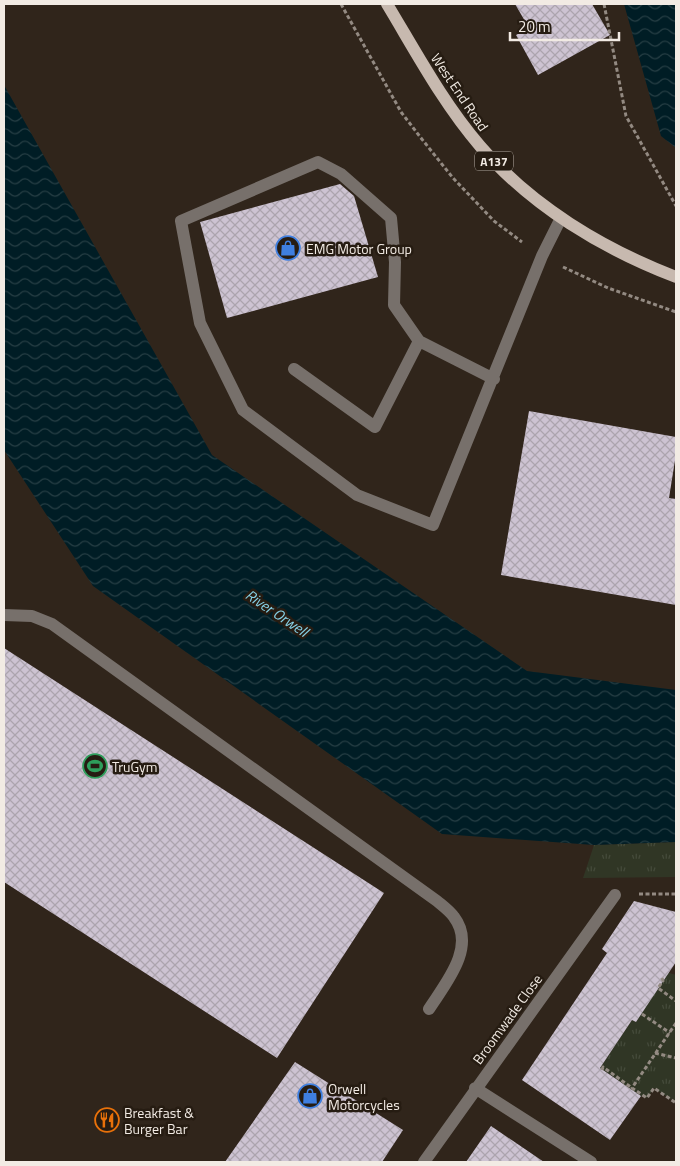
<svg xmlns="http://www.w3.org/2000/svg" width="680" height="1166" font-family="'Titillium Web',sans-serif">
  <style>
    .grass { fill: url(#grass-tufts) }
    .water { fill: url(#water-waves) }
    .building { fill: url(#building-cross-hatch) }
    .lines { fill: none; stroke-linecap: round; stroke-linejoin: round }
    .path { stroke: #938a82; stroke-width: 3; stroke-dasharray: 4 2.5; stroke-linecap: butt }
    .minor { stroke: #77706b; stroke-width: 12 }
    .major { stroke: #c7b9af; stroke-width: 12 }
    .labels { text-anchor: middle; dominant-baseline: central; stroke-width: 5; stroke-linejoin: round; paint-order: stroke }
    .shield { fill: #261c12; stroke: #b5ada5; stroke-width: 1 }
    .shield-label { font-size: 12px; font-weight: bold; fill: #f2ebe4 }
    .street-label { font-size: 14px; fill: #f2ebe4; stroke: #261c12 }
    .poi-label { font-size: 14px; fill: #f2ebe4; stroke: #261c12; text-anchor: start }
    .water-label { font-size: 15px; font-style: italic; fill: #86d0e5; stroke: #261c12 }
  </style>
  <defs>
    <pattern id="grass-tufts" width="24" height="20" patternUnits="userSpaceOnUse" patternTransform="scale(1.25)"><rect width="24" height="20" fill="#303625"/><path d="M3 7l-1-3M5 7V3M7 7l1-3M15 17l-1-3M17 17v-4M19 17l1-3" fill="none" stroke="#444a3a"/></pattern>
    <pattern id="water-waves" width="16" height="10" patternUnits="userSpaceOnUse" patternTransform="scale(1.25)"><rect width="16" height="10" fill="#001d25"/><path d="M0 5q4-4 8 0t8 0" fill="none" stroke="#263e44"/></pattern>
    <pattern id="building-cross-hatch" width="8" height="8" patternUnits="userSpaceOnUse" patternTransform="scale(1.25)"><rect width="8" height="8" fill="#cdc3d2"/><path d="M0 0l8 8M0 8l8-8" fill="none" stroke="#aca4ae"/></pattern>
  </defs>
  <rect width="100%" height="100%" fill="#30251b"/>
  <path class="grass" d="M 676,842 L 676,877 L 583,878 L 594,845 Z
    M 666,972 L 676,975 L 676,1103 L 654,1088 L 647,1098 L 641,1096 L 600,1068 L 632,1020 L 636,1022 Z"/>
  <path class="water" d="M 624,4 L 676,4 L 676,148 L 661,136 Z
    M 4,85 L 212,455 L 527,671 L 676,690 L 676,842 L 594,845 L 442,834 L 93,586 L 4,450 Z"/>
  <path class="building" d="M 515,4 L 592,4 L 610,35 L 538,75 L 516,35 L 529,28 Z
    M 340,184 L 354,196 L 378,277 L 227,318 L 200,222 Z
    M 529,411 L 676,437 L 676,454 L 669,498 L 676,499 L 676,605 L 501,575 Z
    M 4,648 L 384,893 L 277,1058 L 4,882 Z
    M 634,901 L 676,912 L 676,962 L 636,1022 L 632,1020 L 600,1068 L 641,1096 L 610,1140 L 522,1080 L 607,953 L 602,949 Z
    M 295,1062 L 403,1130 L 382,1162 L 225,1162 Z
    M 491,1126 L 544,1162 L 466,1162 Z"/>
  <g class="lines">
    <path class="path" d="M 341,4 L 401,112 L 421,138 L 453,178 L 494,221 L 522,242
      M 604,4 L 626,116 L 676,206
      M 563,267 L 608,288 L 676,312
      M 639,894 L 676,894
      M 662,978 L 663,981 L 658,988 L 676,1001
      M 642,1014 L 670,1033
      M 676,1023 L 632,1088 L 647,1098 L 654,1088 L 676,1103
      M 655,1053 L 676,1058
      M 602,1070 L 603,1067 L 632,1088"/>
    <path class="minor" d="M 419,341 L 394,305 L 395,262 L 391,218 L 341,174 L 318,162 L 181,221 L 200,323 L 243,410 L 357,495 L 433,525 L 542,256 L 561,218
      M 294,369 L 375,427 L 419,341 L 494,379
      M 4,615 L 32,616 L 52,624 L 437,901 C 443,906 450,911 454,917 C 477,947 445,984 429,1009
      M 475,1088 L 591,1162
      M 424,1162 L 615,895"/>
    <path class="major" d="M 387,4 C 416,52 443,103 480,146 C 531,206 603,249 676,277"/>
  </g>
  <defs>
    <g id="shop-ring" transform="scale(1.25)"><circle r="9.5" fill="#261c12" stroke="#3f7fe0" stroke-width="1.5"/><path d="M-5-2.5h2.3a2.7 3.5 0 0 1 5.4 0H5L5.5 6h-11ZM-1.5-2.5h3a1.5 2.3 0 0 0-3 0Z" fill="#3f7fe0"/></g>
    <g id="stadium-ring" transform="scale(1.25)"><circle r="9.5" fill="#261c12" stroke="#2e9e5b" stroke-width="1.5"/><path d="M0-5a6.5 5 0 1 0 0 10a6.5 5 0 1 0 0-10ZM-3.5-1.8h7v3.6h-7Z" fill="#2e9e5b"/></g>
    <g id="restaurant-ring" transform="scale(1.25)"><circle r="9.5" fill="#261c12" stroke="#e8710a" stroke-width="1.5"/><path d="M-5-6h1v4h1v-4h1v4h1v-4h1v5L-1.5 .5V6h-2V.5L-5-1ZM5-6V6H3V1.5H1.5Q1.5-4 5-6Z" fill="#e8710a"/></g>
  </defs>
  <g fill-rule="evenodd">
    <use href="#shop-ring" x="288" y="248"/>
    <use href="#stadium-ring" x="95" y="766"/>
    <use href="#shop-ring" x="310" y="1096"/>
    <use href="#restaurant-ring" x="107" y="1120"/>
  </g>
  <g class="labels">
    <rect class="shield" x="475" y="151.5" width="38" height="19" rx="4"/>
    <g class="shield-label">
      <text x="494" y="161">A137</text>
    </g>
    <g class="street-label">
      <text transform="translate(460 92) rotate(56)">West End Road</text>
      <text transform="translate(507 1019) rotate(-54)">Broomwade Close</text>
    </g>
    <g class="poi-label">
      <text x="306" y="248">EMG Motor Group</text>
      <text x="112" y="766">TruGym</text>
      <text x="328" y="1088">Orwell<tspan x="328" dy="16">Motorcycles</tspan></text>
      <text x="124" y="1112">Breakfast &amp;<tspan x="124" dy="16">Burger Bar</tspan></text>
    </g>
    <g class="water-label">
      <text transform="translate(277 613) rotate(34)">River Orwell</text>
    </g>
  </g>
  <rect width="680" height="1166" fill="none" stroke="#f2ebe4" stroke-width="10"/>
  <path d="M510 32v8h109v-8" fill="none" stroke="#f2ebe4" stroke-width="2.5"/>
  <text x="518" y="32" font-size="15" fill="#f2ebe4" stroke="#261c12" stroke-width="4" paint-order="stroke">20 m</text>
</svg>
